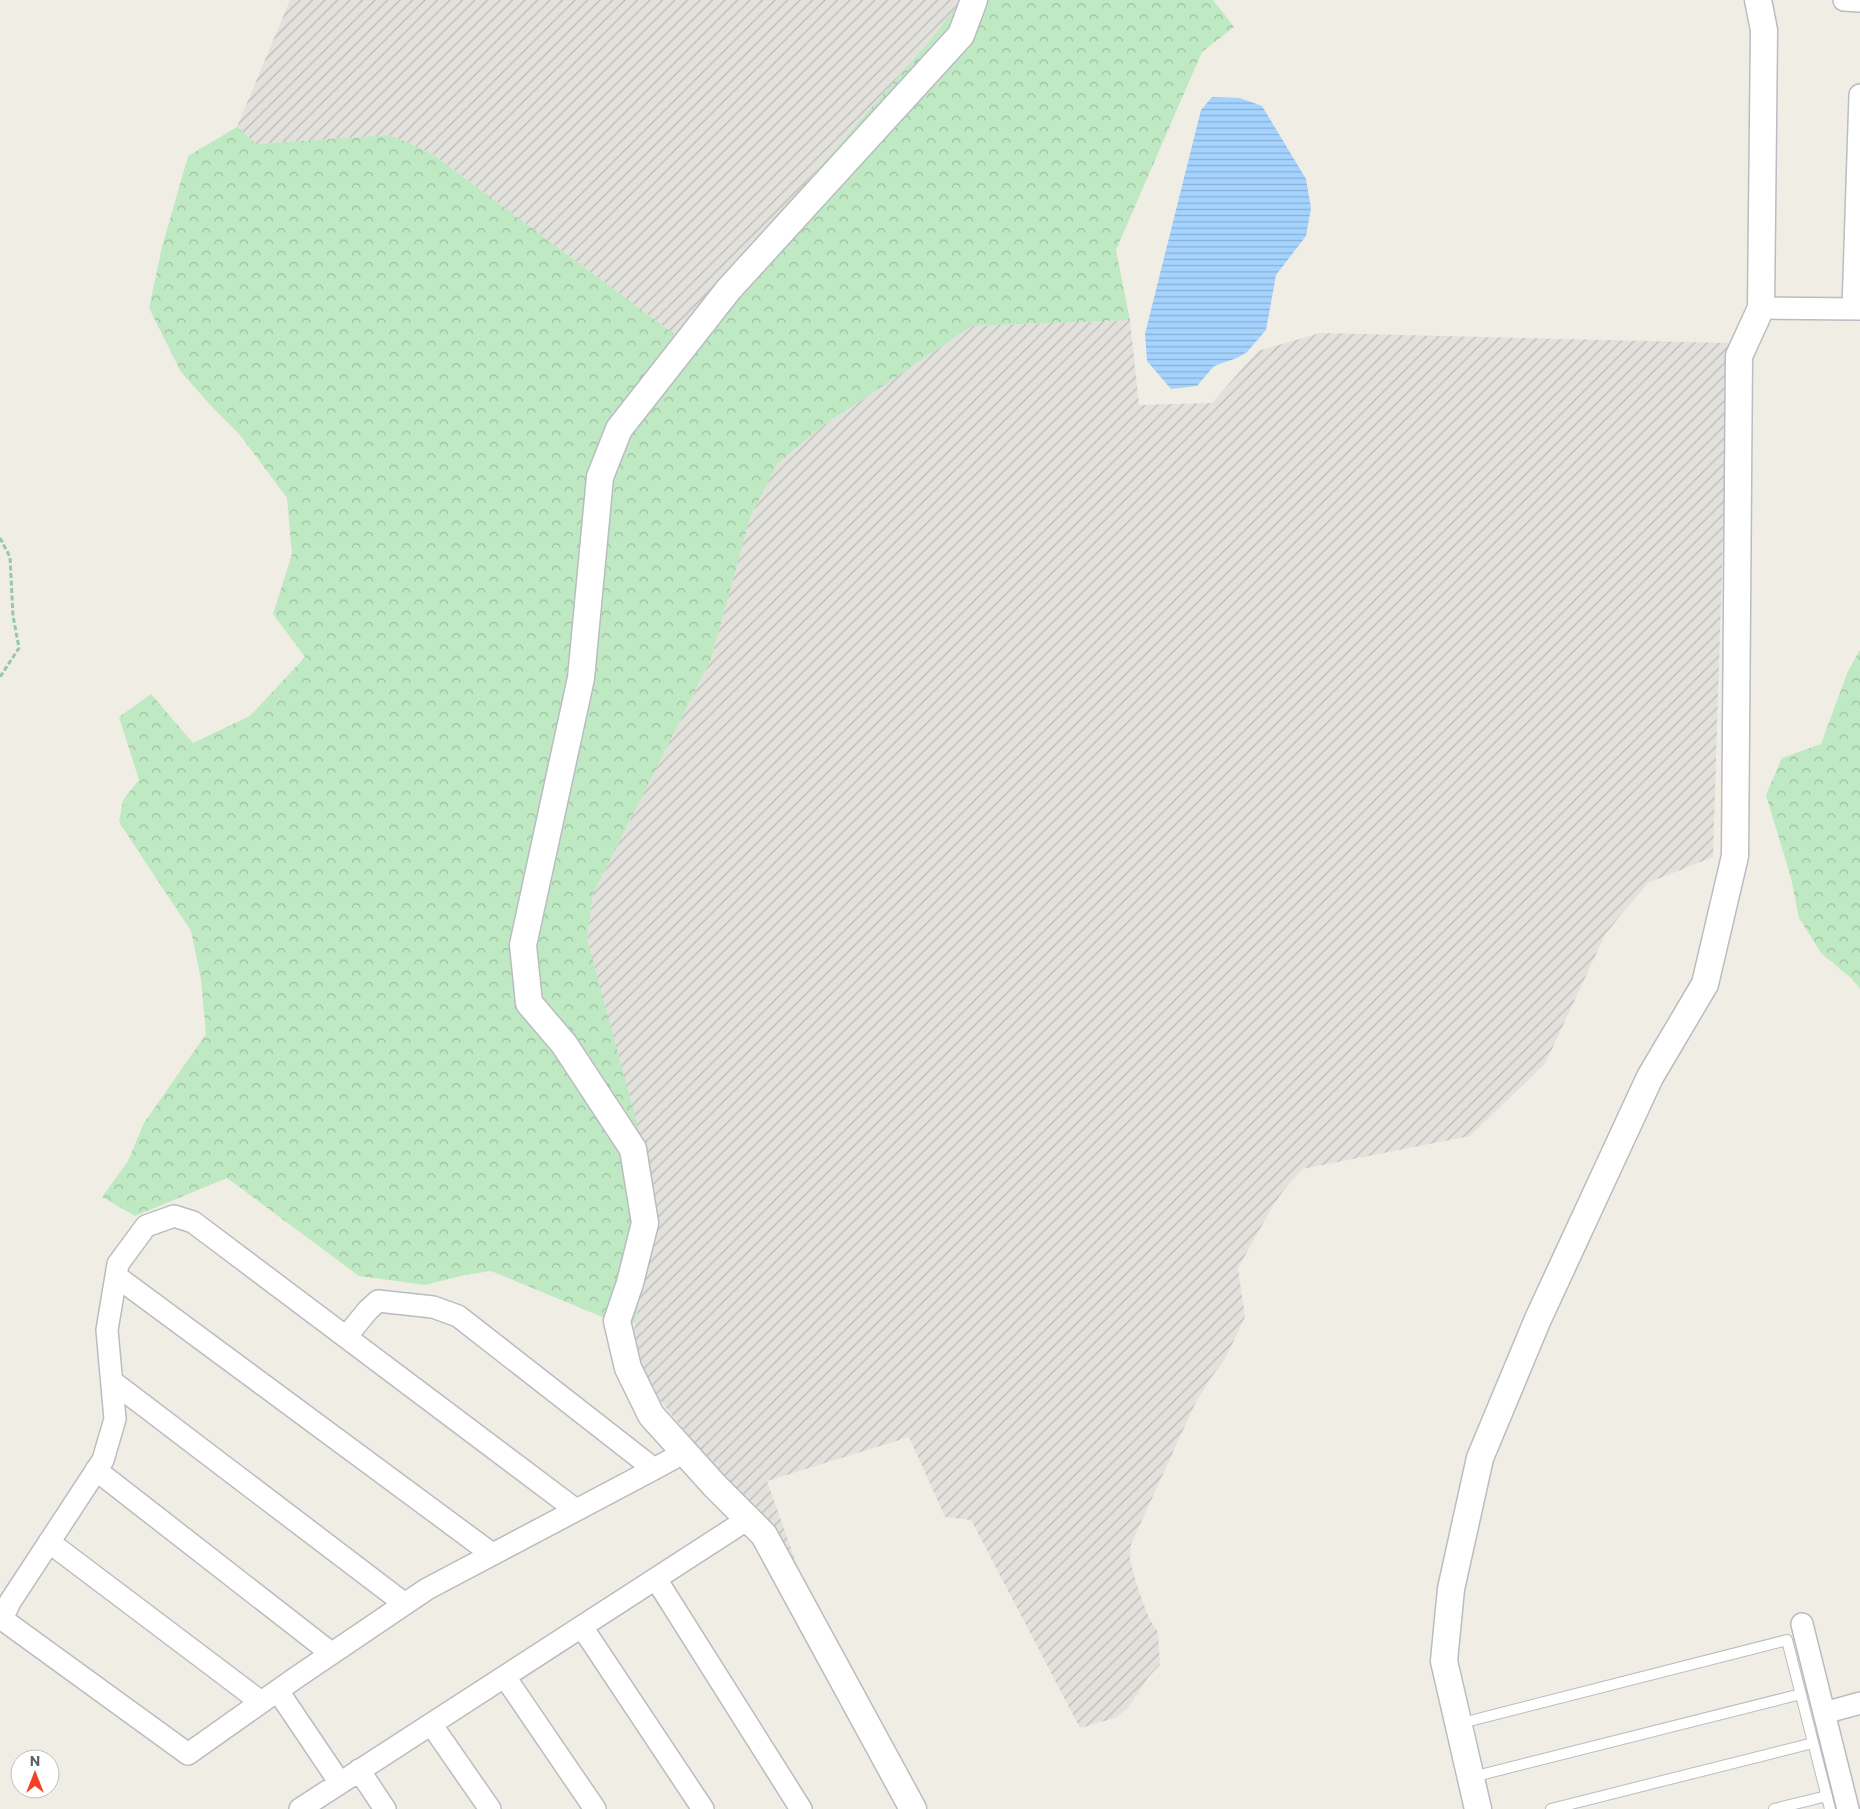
<svg xmlns="http://www.w3.org/2000/svg" width="1860" height="1809" font-family="Commissioner,sans-serif">
  <style>
    .industrial { fill: url(#industrial-furrows) }
    .forest { fill: url(#forest-crowns) }
    .water { fill: url(#water-rules) }
    .lines { fill: none; stroke-linecap: round; stroke-linejoin: round }
    .service-casing { stroke: #b9bcc1; stroke-width: 12 }
    .minor-casing { stroke: #b9bcc1; stroke-width: 24 }
    .tertiary-casing { stroke: #b9bcc1; stroke-width: 29 }
    .path { stroke: #97c8a8; stroke-width: 3; stroke-dasharray: 5 2.5; stroke-linecap: butt }
    .service { stroke: #fff; stroke-width: 10 }
    .minor { stroke: #fff; stroke-width: 21 }
    .tertiary { stroke: #fff; stroke-width: 26 }
  </style>
  <defs>
    <pattern id="industrial-furrows" width="10" height="10" patternUnits="userSpaceOnUse" patternTransform="scale(1.25)"><rect width="10" height="10" fill="#e3e1dc"/><path d="M-1 1l2-2M0 10L10 0M9 11l2-2" fill="none" stroke="#bbbab6"/></pattern>
    <pattern id="forest-crowns" width="20" height="18" patternUnits="userSpaceOnUse" patternTransform="scale(1.25)"><rect width="20" height="18" fill="#bfe9c2"/><path d="M2 6a3 3 0 1 1 6 0M12 15a3 3 0 1 1 6 0" fill="none" stroke="#9ec0a1"/></pattern>
    <pattern id="water-rules" width="6" height="5" patternUnits="userSpaceOnUse" patternTransform="scale(1.25)"><rect width="6" height="5" fill="#a5d3ff"/><path d="M0 2.5h6" fill="none" stroke="#8aafd2"/></pattern>
  </defs>
  <rect width="100%" height="100%" fill="#f0eee4"/>
  <path class="industrial" d="M 290,0 L 962,0 L 926,45 L 674,334 L 431,153 L 390,135 L 256,144 L 237,127 Z
    M 1130,320 L 1139,405 L 1212,403 L 1258,351 L 1320,333 L 1729,343 L 1713,857 L 1648,883 L 1606,933 L 1545,1064 L 1470,1136 L 1302,1169 L 1284,1190 L 1274,1204 L 1238,1268 L 1245,1317 L 1225,1359 L 1210,1379 L 1195,1404 L 1131,1544 L 1130,1560 L 1138,1589 L 1149,1618 L 1158,1632 L 1160,1665 L 1149,1676 L 1128,1708 L 1115,1718 L 1080,1728 L 971,1520 L 945,1517 L 909,1437 L 767,1481 L 799,1571 L 645,1382 L 632,1340 L 640,1298 L 587,939 L 593,894 L 711,659 L 750,518 L 777,464 L 820,428 L 972,326 Z"/>
  <path class="forest" d="M 962,0 L 1213,0 L 1234,27 L 1202,52 L 1116,250 L 1130,320 L 972,326 L 820,428 L 777,464 L 750,518 L 711,659 L 593,894 L 587,939 L 645,1153 L 651,1240 L 635,1323 L 605,1318 L 491,1271 L 465,1275 L 425,1285 L 359,1276 L 227,1178 L 135,1216 L 102,1197 L 128,1161 L 144,1123 L 206,1034 L 201,979 L 191,931 L 119,822 L 123,800 L 139,780 L 119,717 L 151,694 L 193,743 L 250,716 L 305,657 L 273,614 L 292,554 L 287,498 L 240,435 L 213,408 L 181,372 L 149,308 L 162,247 L 188,156 L 237,127 L 256,144 L 390,135 L 431,153 L 674,334 L 926,45 Z
    M 1860,650 L 1860,989 L 1852,979 L 1821,953 L 1799,918 L 1791,878 L 1766,795 L 1782,758 L 1821,744 L 1848,671 Z"/>
  <path class="water" d="M 1212,97 L 1240,98 L 1262,106 L 1306,179 L 1311,208 L 1306,236 L 1276,275 L 1266,330 L 1247,352 L 1237,358 L 1214,366 L 1197,386 L 1171,389 L 1147,361 L 1145,334 L 1201,110 Z"/>
  <g class="lines">
    <g class="service-casing">
      <path id="service" d="M 1458,1724 L 1787,1640 L 1830,1809
        M 1472,1777 L 1801,1694
        M 1551,1809 L 1813,1743
        M 1774,1809 L 1827,1796"/>
    </g>
    <g class="minor-casing">
      <path id="minor" d="M 1844,0 L 1860,1
        M 1761,308 L 1860,309
        M 1853,309 L 1860,95
        M 116,1276 L 492,1554
        M 346,1337 L 368,1310 L 378,1301 L 433,1307 L 458,1316 L 654,1469
        M 113,1382 L 405,1604
        M 96,1470 L 331,1653
        M 576,1510 L 193,1222 L 174,1216 L 146,1226 L 118,1264 L 107,1330 L 115,1419 L 103,1460 L 10,1602 L 2,1619 L 188,1754 L 297,1677 L 427,1589 L 654,1469 L 685,1452
        M 49,1542 L 261,1702
        M 656,1579 L 801,1809
        M 1802,1624 L 1848,1809
        M 582,1627 L 703,1809
        M 505,1677 L 595,1809
        M 278,1691 L 340,1783
        M 1824,1713 L 1860,1703
        M 431,1724 L 490,1809
        M 359,1770 L 385,1809
        M 300,1809 L 748,1519"/>
    </g>
    <g class="tertiary-casing">
      <path id="tertiary" d="M 913,1809 L 764,1535 L 715,1486 L 651,1415 L 628,1368 L 617,1321 L 630,1283 L 645,1223 L 633,1149 L 564,1044 L 529,1003 L 523,945 L 581,678 L 600,477 L 619,429 L 729,289 L 961,35 L 974,0
        M 1478,1809 L 1444,1661 L 1451,1589 L 1480,1458 L 1538,1319 L 1650,1077 L 1705,984 L 1735,856 L 1739,356 L 1761,308 L 1764,30 L 1758,0"/>
    </g>
    <path class="path" d="M 0,538 L 10,557 L 13,616 L 19,648 L 0,677"/>
    <use href="#service" class="service"/>
    <use href="#minor" class="minor"/>
    <use href="#tertiary" class="tertiary"/>
  </g>
  <g transform="translate(35 1774)"><circle r="24" fill="#ffffff" stroke="#bebfc2"/>
  <path d="M0-4L9 19L0 12L-9 19Z" fill="#f54025"/>
  <text y="-8" font-size="14" font-weight="bold" text-anchor="middle" fill="#5c6066">N</text>
  </g>
</svg>
